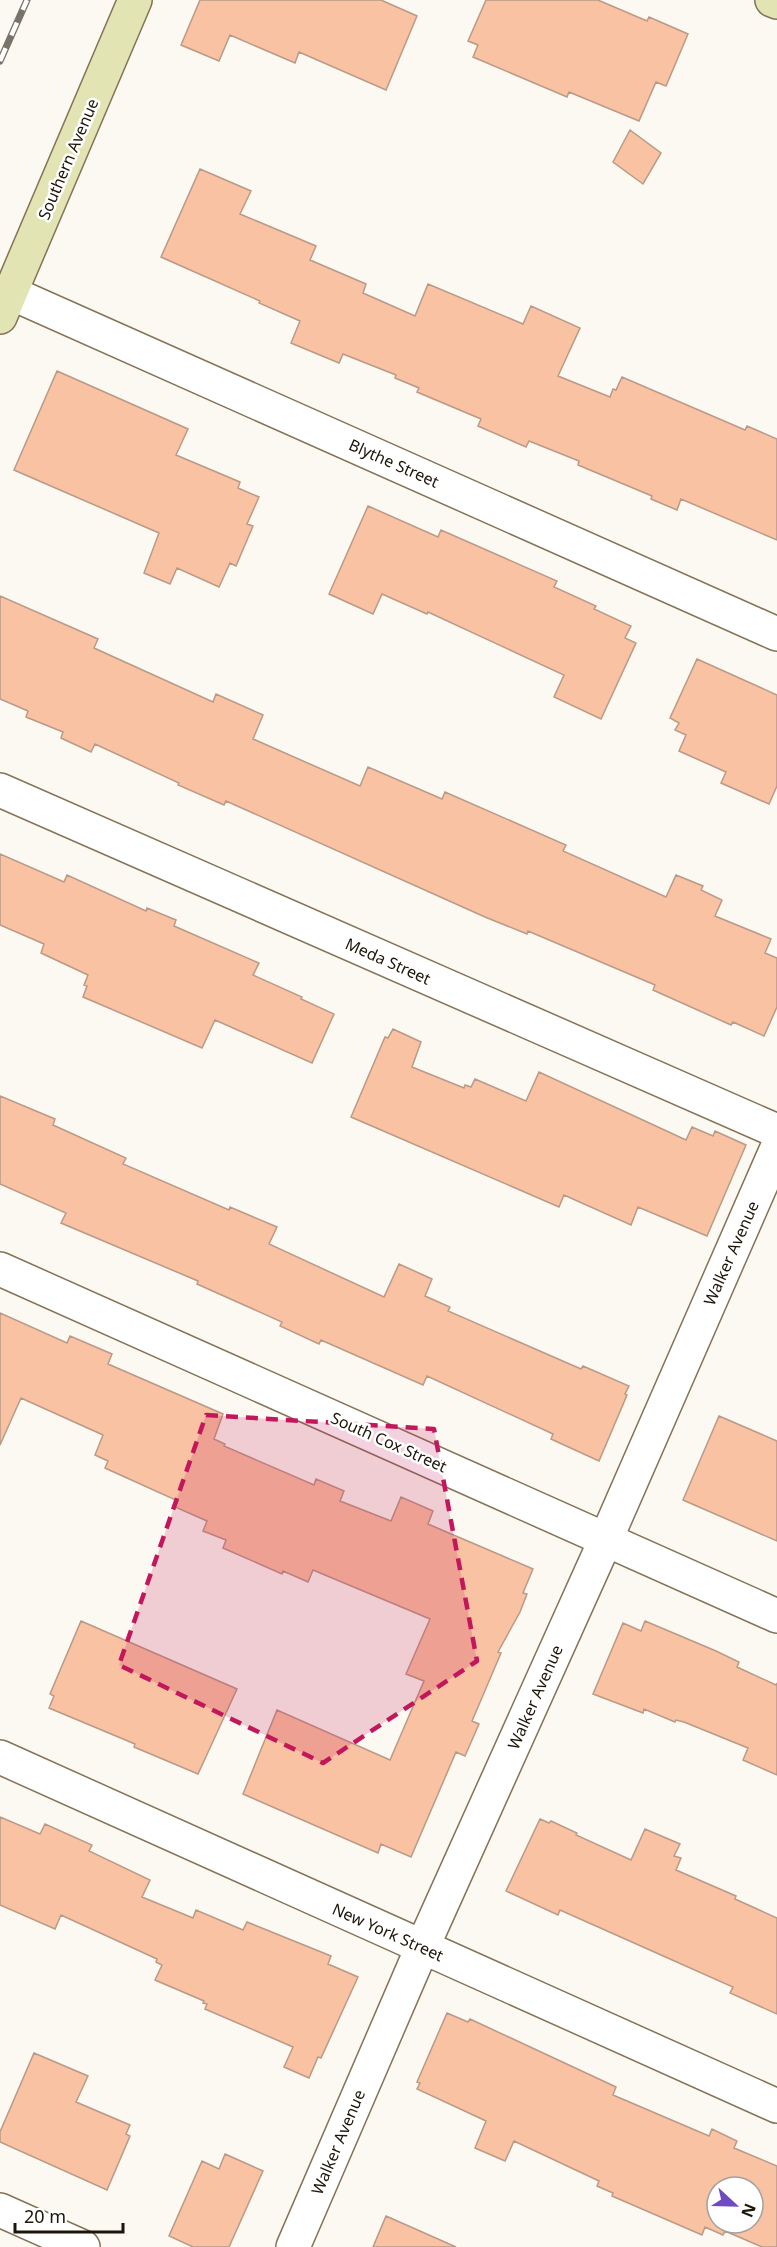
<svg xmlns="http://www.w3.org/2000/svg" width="777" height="2247" font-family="'Noto Sans',sans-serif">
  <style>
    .building { fill: #f9c2a2; stroke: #ba9987; stroke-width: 1.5; fill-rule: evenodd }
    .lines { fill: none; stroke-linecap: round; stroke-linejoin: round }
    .street-casing { stroke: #847356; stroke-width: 36 }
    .secondary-casing { stroke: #847356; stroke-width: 36 }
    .street { stroke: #fff; stroke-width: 33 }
    .secondary { stroke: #e3e4b4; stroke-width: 33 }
    .rail-casing { stroke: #797369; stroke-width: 7 }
    .rail { stroke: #fff; stroke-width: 4.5; stroke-dasharray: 14; stroke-linecap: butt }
    .marked { fill: #c2185b; fill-opacity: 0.2; stroke: #c2185b; stroke-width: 4.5; stroke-dasharray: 12 8; stroke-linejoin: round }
    .labels { text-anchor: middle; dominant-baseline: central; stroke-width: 5; stroke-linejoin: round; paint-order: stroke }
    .street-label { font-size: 16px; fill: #1c1509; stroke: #fff }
  </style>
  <rect width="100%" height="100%" fill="#fcf9f2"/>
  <path class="building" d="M 200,0 L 381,0 L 417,16 L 386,90 L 299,52 L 295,63 L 230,35 L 219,61 L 181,45 Z
    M 486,0 L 598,0 L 647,21 L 649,17 L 688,34 L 666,86 L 656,82 L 639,121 L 569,92 L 567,97 L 473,57 L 478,45 L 468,41 Z
    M 630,130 L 661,153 L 643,184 L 613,162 Z
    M 200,169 L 251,191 L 240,214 L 316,246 L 310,260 L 366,284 L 363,293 L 415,316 L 428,284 L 523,324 L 531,306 L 580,328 L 558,376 L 610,397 L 613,389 L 616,390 L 622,377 L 745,430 L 747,426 L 777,439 L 777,540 L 681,499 L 677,510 L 651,499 L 652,496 L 578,465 L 579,461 L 529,441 L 526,447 L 478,426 L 481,419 L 417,392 L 419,388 L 395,378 L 396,375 L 343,354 L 339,363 L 291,343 L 300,321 L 259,303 L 260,301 L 161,257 Z
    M 57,371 L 188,429 L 176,455 L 240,482 L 238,488 L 259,497 L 247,524 L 253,526 L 236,566 L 230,563 L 219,587 L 177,568 L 170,584 L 144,573 L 159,533 L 14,470 Z
    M 368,506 L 438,537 L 441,530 L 557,581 L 554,587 L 596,606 L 594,609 L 631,626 L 625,638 L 636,643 L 601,719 L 554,697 L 564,675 L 428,612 L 427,614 L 382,594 L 373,614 L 329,594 Z
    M 0,596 L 98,639 L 94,648 L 213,702 L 216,694 L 263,715 L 253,739 L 360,786 L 368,767 L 442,799 L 445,792 L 566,845 L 563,851 L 666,897 L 676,875 L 703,886 L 701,890 L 722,900 L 715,916 L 771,939 L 765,953 L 777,958 L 777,1007 L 764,1036 L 733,1022 L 731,1025 L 653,990 L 655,985 L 528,931 L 527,934 L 485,917 L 226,801 L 224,805 L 178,785 L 179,783 L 95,744 L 91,752 L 61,738 L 63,732 L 26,717 L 28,711 L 0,699 Z
    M 697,659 L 777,695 L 777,786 L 769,804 L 721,783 L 726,772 L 679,751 L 686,735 L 675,730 L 679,723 L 670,718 Z
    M 0,854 L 64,882 L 67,875 L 146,911 L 147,908 L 176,920 L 174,926 L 259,963 L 253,975 L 302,997 L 301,999 L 334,1014 L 312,1063 L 215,1020 L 202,1048 L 83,997 L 87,986 L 84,985 L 88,975 L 41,953 L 44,944 L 0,925 Z
    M 393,1029 L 421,1042 L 412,1067 L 464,1088 L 465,1085 L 471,1087 L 475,1079 L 526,1101 L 539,1072 L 686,1140 L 692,1127 L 713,1136 L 715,1131 L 746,1145 L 707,1236 L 638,1207 L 631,1225 L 564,1195 L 559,1207 L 351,1117 L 385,1037 L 388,1038 Z
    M 0,1096 L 55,1119 L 53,1125 L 126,1158 L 123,1164 L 229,1210 L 230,1207 L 277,1227 L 269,1244 L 384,1297 L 399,1264 L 432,1279 L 425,1296 L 450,1307 L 448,1311 L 581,1369 L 583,1366 L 629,1386 L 625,1394 L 627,1395 L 599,1461 L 551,1439 L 553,1434 L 427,1376 L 423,1385 L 321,1340 L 319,1344 L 280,1326 L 282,1322 L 197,1284 L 198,1281 L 61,1223 L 66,1213 L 0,1184 Z
    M 0,1313 L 67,1343 L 70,1336 L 112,1354 L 108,1364 L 223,1414 L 214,1439 L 225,1444 L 224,1446 L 314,1485 L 316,1479 L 344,1491 L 340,1501 L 391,1521 L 401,1497 L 433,1511 L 428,1524 L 533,1569 L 523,1593 L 527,1594 L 520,1612 L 498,1652 L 501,1653 L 472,1721 L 479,1724 L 465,1756 L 456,1752 L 411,1857 L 381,1844 L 378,1853 L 243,1794 L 277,1710 L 390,1760 L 424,1681 L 406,1674 L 430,1619 L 313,1570 L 308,1582 L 283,1571 L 282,1574 L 223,1548 L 226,1540 L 203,1531 L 207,1521 L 175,1507 L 178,1501 L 105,1468 L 108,1461 L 95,1455 L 103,1435 L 21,1398 L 0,1445 Z
    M 719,1416 L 777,1441 L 777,1541 L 683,1500 Z
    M 81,1621 L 237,1689 L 198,1774 L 134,1747 L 135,1744 L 49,1708 L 54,1696 L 50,1694 Z
    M 645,1621 L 716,1651 L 739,1662 L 737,1667 L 776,1685 L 777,1683 L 777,1775 L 743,1760 L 748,1748 L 684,1722 L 676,1720 L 675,1722 L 644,1709 L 643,1713 L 593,1694 L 623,1623 L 641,1631 Z
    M 0,1817 L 40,1834 L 45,1824 L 92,1845 L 89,1851 L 150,1880 L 142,1897 L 193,1918 L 196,1910 L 243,1930 L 247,1922 L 331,1956 L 328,1964 L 358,1977 L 321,2058 L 318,2057 L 309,2078 L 284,2067 L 293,2047 L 205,2009 L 207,2004 L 203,2003 L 204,2001 L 155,1980 L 162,1965 L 156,1962 L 157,1959 L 61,1915 L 55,1929 L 0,1905 Z
    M 540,1819 L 549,1823 L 551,1821 L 577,1833 L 576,1835 L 631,1860 L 645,1829 L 680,1844 L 674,1856 L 681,1858 L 676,1870 L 736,1896 L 735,1899 L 777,1918 L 777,2014 L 730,1993 L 733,1987 L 661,1955 L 560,1910 L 558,1915 L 506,1891 Z
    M 447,2013 L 468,2022 L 470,2019 L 616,2087 L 613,2095 L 709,2136 L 712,2129 L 737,2141 L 734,2148 L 777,2166 L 777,2247 L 762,2247 L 725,2231 L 723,2235 L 705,2227 L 702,2235 L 612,2196 L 613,2193 L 597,2186 L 599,2181 L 514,2141 L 505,2161 L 475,2148 L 486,2121 L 417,2089 L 420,2083 L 417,2082 ZM 717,2187 L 753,2187 L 753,2223 L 717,2223 Z
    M 34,2053 L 88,2076 L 76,2102 L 130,2125 L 126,2134 L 130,2136 L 107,2190 L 0,2142 L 0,2132 Z
    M 225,2154 L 263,2171 L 229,2247 L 193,2247 L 169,2236 L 202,2161 L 219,2169 Z
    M 386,2216 L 456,2247 L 373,2247 Z"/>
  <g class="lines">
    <g class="street-casing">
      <path id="street" d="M 11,293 L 777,634
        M 0,790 L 777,1131
        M 0,1269 L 777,1616
        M 0,1757 L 777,2106
        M 0,2210 L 83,2247
        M 293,2247 L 422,1948 L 606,1539 L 777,1148"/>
    </g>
    <g class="secondary-casing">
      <path id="secondary" d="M 772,0 L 777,2
        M 0,317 L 135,0"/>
    </g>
    <use href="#street" class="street"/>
    <use href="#secondary" class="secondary"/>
    <g class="rail-casing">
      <path id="rail" d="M 0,61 L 27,0"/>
    </g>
    <use href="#rail" class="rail"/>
  </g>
  <path class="marked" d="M 206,1415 L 434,1429 L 477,1661 L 323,1763 L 119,1665 Z"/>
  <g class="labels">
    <g class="street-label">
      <text transform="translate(68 159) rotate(-67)">Southern Avenue</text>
      <text transform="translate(394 463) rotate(24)">Blythe Street</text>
      <text transform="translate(388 961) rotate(24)">Meda Street</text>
      <text transform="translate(731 1253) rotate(-66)">Walker Avenue</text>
      <text transform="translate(389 1442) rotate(24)">South Cox Street</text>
      <text transform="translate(535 1697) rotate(-66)">Walker Avenue</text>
      <text transform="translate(388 1932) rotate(24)">New York Street</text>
      <text transform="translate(338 2142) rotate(-67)">Walker Avenue</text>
    </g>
  </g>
  <g transform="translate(735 2205) rotate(112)"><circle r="28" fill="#ffffff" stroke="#a4a19d" stroke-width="1.5"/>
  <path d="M0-4.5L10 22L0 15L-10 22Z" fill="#6f4ac2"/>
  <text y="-9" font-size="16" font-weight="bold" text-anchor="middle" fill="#1c1509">N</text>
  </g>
  <path d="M15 2223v9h108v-9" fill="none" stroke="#1c1509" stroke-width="3"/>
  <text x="24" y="2223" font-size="18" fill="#1c1509" stroke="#ffffff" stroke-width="4.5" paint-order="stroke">20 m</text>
</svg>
